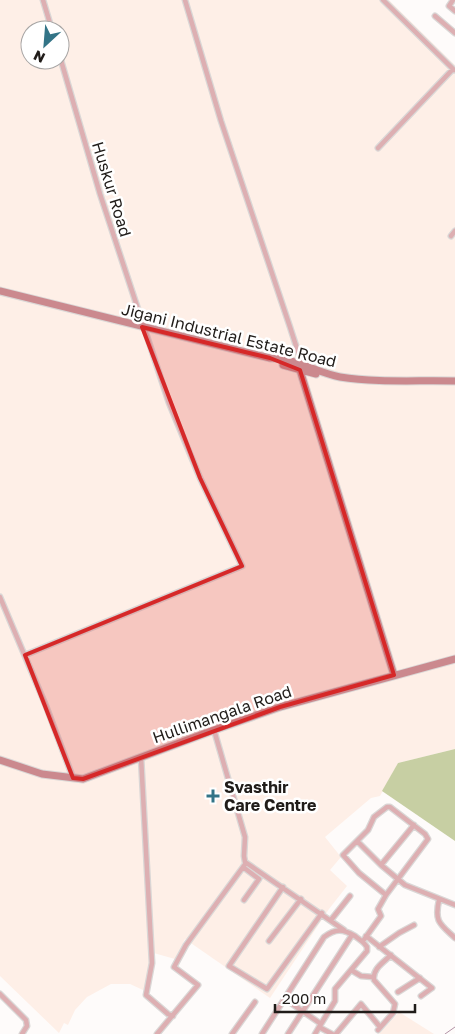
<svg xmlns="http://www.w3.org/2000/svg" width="455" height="1034" font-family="'Golos Text',sans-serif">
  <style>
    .built { fill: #feefe7; fill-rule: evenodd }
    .green { fill: #c7cfa3 }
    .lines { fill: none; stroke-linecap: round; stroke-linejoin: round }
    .stream { stroke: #b292a5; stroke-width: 1 }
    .street-casing { stroke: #dad7d6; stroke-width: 7 }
    .secondary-casing { stroke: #dad7d6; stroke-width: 9 }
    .street { stroke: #ddafb2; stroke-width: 4.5 }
    .secondary { stroke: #cb898e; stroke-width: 7 }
    .marked { fill: #d62828; fill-opacity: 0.2; stroke: #d62828; stroke-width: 4; stroke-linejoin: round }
    .poi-dot { fill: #337487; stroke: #fff; stroke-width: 2 }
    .labels { text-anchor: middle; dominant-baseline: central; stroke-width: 5; stroke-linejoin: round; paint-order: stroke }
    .street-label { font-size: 16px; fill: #201c19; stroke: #fff }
    .poi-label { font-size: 16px; font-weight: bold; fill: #201c19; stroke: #fff; text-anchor: start }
  </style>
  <rect width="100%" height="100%" fill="#fefbfa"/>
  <path class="built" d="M 0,0 L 389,0 L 455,65 L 455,749 L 398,763 L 380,796 L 371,798 L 325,837 L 341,857 L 330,870 L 347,886 L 329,909 L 270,998 L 185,939 L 175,959 L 150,952 L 151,983 L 143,990 L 130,984 L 111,984 L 87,997 L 75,1010 L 68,1025 L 64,1023 L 59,1033 L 0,976 ZM 30,30 L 60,30 L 60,60 L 30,60 Z
    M 399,1012 L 434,1034 L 379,1034 Z"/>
  <path class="green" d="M 455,749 L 455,841 L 382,791 L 398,763 Z"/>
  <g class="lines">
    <path class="stream" d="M 445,1034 L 455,1027"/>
    <g class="street-casing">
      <path id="street" d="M 43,0 L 52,30
        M 185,0 L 221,121 L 290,327 L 299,355 L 300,364
        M 383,0 L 454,70
        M 453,0 L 449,6 L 455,11
        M 435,16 L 455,33
        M 378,148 L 453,69
        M 451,236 L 455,231
        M 0,597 L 46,706 L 73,778
        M 25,655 L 242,566 L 200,478 L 169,403 L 100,194 L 60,57
        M 214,730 L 245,837 L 244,856 L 245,862 L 344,930
        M 141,757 L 152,963 L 146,995 L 168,1014 L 173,1016
        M 357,841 L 381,865 L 405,885 L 455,905
        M 381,865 L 414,825
        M 243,867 L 259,879 L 244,900
        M 283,887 L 229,966 L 267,989 L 322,913
        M 439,900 C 434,922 440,924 455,938
        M 331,920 L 350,896
        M 366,936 L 432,988 L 421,996
        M 269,941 L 301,899
        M 363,941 L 381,916 L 378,909 L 386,895 L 428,839 L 425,834 L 390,807 L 387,807 L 374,817 L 368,830 L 343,855 L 359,873 L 386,895
        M 379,947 L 399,933 L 414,925
        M 351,970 L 361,976 L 373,977
        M 398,992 L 420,978
        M 0,994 L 26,1020 L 27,1026 L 22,1034
        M 285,999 L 321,1024 L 315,1034
        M 319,1027 L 332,1034
        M 378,1030 L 393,1013 L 395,1004 L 374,980 C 372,969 384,962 391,955
        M 157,1034 L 198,985 L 174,967 L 186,945 L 246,863
        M 232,1034 L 255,1002
        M 262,1034 L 324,937 C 336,928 343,929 355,936 C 360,940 364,942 367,947 L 367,951 L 335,989 L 335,1001 L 321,1024
        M 288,1034 L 352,935
        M 336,1034 L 361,1004 L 380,1027"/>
    </g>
    <g class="secondary-casing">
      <path id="secondary" d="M 0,291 L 270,358 C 294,357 317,373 340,377 C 377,383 417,380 455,381
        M 283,365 L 316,374
        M 300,370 L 394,675
        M 0,760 L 42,774 L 83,779 L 214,730 L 280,707 L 455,659"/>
    </g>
    <use href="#street" class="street"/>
    <use href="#secondary" class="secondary"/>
  </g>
  <path class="marked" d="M 142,327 L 270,358 L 300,370 L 394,675 L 280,707 L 83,779 L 73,778 L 25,655 L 242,566 L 200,478 Z"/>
  <path class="poi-dot" d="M210.5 788.5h5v5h5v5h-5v5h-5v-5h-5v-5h5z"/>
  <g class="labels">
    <g class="street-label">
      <text transform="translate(112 189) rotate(73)">Huskur Road</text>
      <text transform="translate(229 335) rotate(14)">Jigani Industrial Estate Road</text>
      <text transform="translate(222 714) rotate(-19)">Hullimangala Road</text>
    </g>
    <g class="poi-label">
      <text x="224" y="787">Svasthir<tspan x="224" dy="18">Care Centre</tspan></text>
    </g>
  </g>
  <g transform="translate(45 45) rotate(206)"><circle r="24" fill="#ffffff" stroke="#a6a4a3"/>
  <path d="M0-4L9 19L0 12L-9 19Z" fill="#337487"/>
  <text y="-8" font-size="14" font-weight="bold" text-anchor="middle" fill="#201c19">N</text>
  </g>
  <path d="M275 1004v8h140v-8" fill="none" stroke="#201c19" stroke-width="2.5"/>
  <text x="282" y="1004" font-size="15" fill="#201c19" stroke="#ffffff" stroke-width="4" paint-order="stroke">200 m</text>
</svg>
